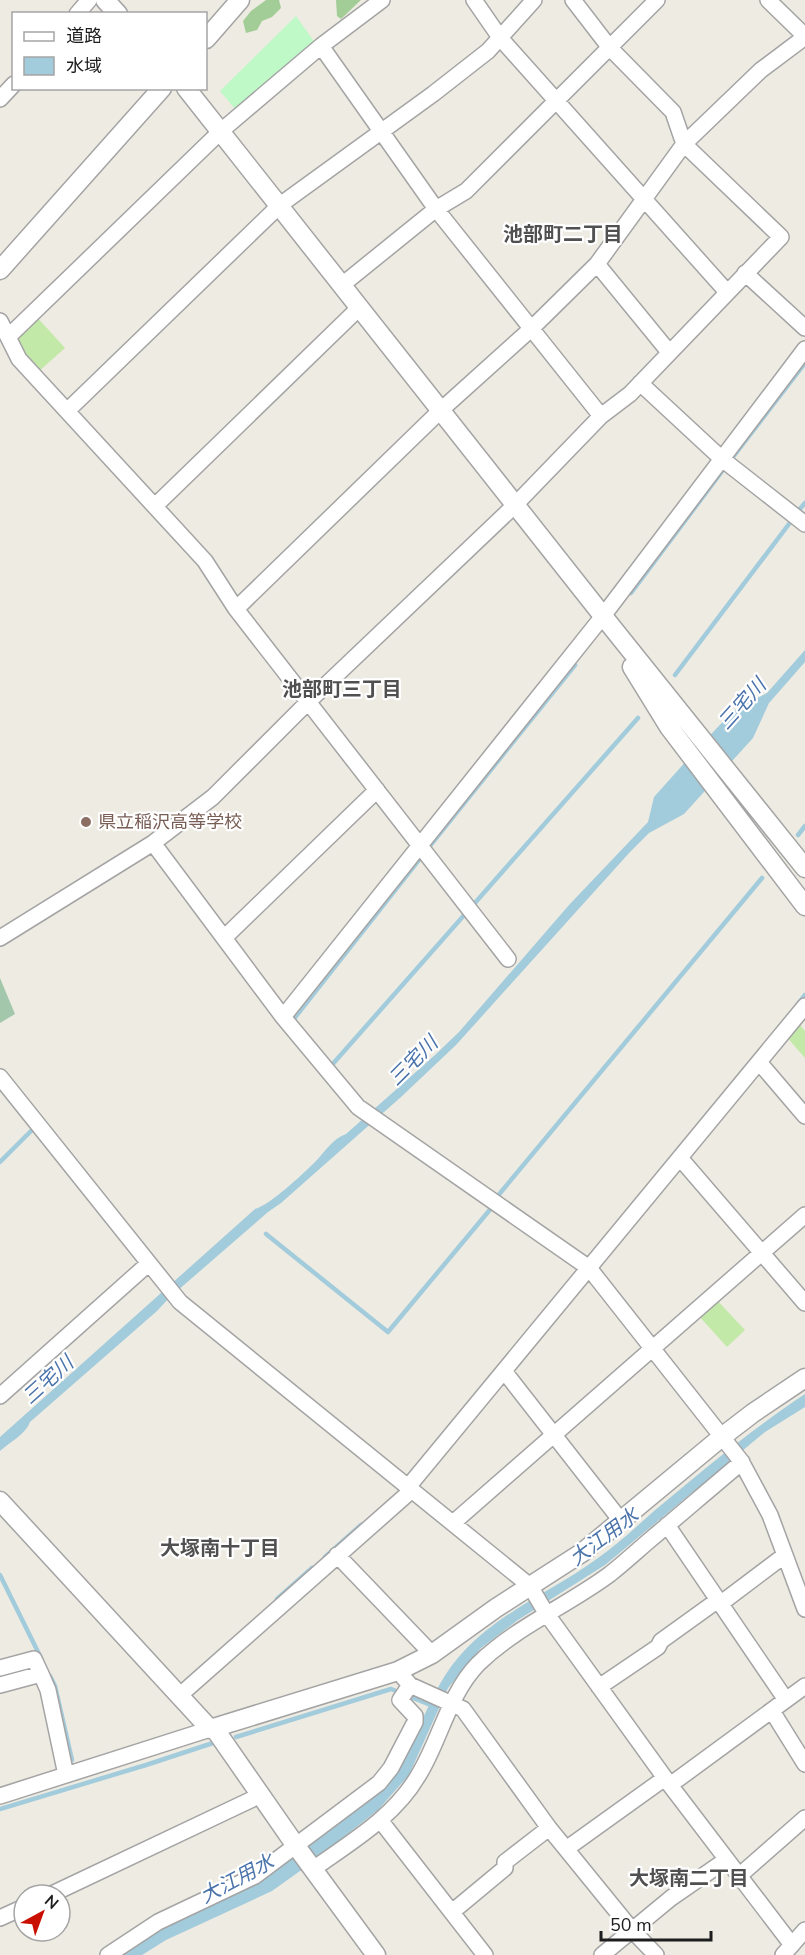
<svg xmlns="http://www.w3.org/2000/svg" width="805" height="1955" font-family="'Nunito Sans','Noto Sans JP',sans-serif">
  <style>
    .grass { fill: #c3e9a8 }
    .forest { fill: #a3cd97 }
    .cemetery { fill: #a3c7ab }
    .park { fill: #bef9c7 }
    .water { fill: #a2cbdc }
    .lines { fill: none; stroke-linecap: round; stroke-linejoin: round }
    .stream { stroke: #a2cbdc; stroke-width: 4.5 }
    .minor-casing { stroke: #a4a4a4; stroke-width: 18 }
    .tertiary-casing { stroke: #a4a4a4; stroke-width: 21 }
    .minor { stroke: #fff; stroke-width: 15 }
    .tertiary { stroke: #fff; stroke-width: 18 }
    .education-dot { fill: #8d6e63; stroke: #fff; stroke-width: 2 }
    .labels { text-anchor: middle; dominant-baseline: central; stroke-width: 4.5; stroke-linejoin: round; paint-order: stroke }
    .education-label { font-size: 18px; fill: #785e54; stroke: #fff; text-anchor: start }
    .neighbourhood-label { font-size: 20px; font-weight: bold; fill: #505050; stroke: #fff }
    .water-label { font-size: 20px; font-style: italic; fill: #4a74ab; stroke: #fff }
  </style>
  <rect width="100%" height="100%" fill="#eeebe2"/>
  <path class="grass" d="M 36,316 L 65,348 L 37,373 L 22,357 L 16,337 Z
    M 797,1021 L 805,1031 L 805,1058 L 785,1035 Z
    M 715,1298 L 745,1330 L 727,1347 L 697,1314 Z"/>
  <path class="forest" d="M 266,0 L 279,0 L 281,8 L 272,17 L 262,21 L 257,30 L 246,33 L 243,21 L 251,11 Z
    M 336,0 L 361,0 L 341,19 L 337,16 Z"/>
  <path class="cemetery" d="M 0,978 L 15,1014 L 0,1023 Z"/>
  <path class="park" d="M 296,16 L 316,44 L 236,110 L 220,91 Z"/>
  <path class="water" d="M 805,650 L 805,662 L 769,703 L 753,738 L 684,814 L 649,833 L 630,852 L 456,1045 L 401,1097 L 281,1203 L 268,1212 L 169,1298 L 157,1311 L 30,1422 C 26,1434 10,1442 0,1451 L 0,1437 L 255,1209 C 270,1205 303,1174 315,1162 C 325,1152 332,1139 346,1134 L 435,1055 L 459,1032 L 569,905 L 648,822 L 654,797 L 697,749 L 733,711 L 767,693 Z
    M 805,1394 L 805,1407 L 765,1432 L 605,1565 L 518,1620 L 481,1648 L 448,1688 L 409,1775 L 378,1810 L 318,1857 L 305,1870 L 300,1871 L 272,1891 L 166,1940 L 142,1955 L 113,1955 C 163,1926 213,1897 263,1868 C 299,1847 337,1827 370,1800 C 417,1760 422,1695 464,1651 C 503,1610 553,1591 598,1558 C 618,1544 636,1527 654,1511 C 703,1470 752,1429 805,1394 Z"/>
  <g class="lines">
    <path class="stream" d="M 733,457 L 805,363
      M 798,511 L 805,503
      M 631,593 L 723,470
      M 675,675 L 792,520
      M 798,835 L 805,826
      M 429,847 L 575,665
      M 474,904 L 638,718
      M 798,1004 L 805,995
      M 296,1023 L 293,1020 L 422,856
      M 331,1066 L 466,913
      M 0,1162 L 33,1129
      M 496,1198 L 762,878
      M 266,1234 L 388,1332 L 493,1206
      M 325,1557 L 361,1525
      M 0,1575 L 41,1658
      M 277,1599 L 312,1568
      M 50,1676 L 55,1686 L 72,1760
      M 0,1677 L 31,1669
      M 236,1737 L 391,1689 L 433,1706
      M 0,1809 L 146,1765 L 213,1743"/>
    <g class="minor-casing">
      <path id="minor" d="M 474,0 L 501,39 L 727,292
        M 768,0 L 805,36
        M 77,14 L 89,0
        M 321,46 L 436,209 L 601,416
        M 0,99 L 14,84
        M 597,264 L 669,352
        M 745,273 L 805,328
        M 342,285 L 436,209 L 466,191 L 657,0
        M 0,321 L 19,359 L 205,561 L 236,609 L 508,959
        M 8,337 L 221,131 L 321,46 L 382,0
        M 640,383 L 722,459 L 805,524
        M 67,411 L 280,205 L 433,94 L 488,51 L 534,0
        M 155,506 L 360,307
        M 236,609 L 441,410 L 531,329 L 597,264 L 684,144 L 761,70 L 805,37
        M 153,843 L 283,1017 L 358,1107 L 589,1268 L 741,1461 L 770,1515 L 805,1609
        M 0,938 L 153,843 L 213,797 L 308,702 L 515,505 L 601,416 L 630,394 L 781,237 L 684,144 L 673,112 L 610,48 L 573,0
        M 224,938 L 377,790
        M 283,1017 L 603,616 L 805,349
        M 759,1062 L 805,1116
        M 0,1077 L 180,1302 L 530,1586 L 546,1613 L 670,1785 L 792,1945
        M 680,1158 L 805,1303
        M 504,1371 L 622,1522
        M 0,1396 L 148,1264
        M 408,1487 L 805,1006
        M 453,1523 L 805,1215
        M 667,1525 L 786,1700
        M 337,1555 L 432,1654
        M 720,1604 L 785,1555
        M 0,1668 L 34,1659 L 41,1674
        M 403,1677 L 410,1685 L 463,1709 L 549,1828 L 632,1930 L 656,1955
        M 0,1685 L 41,1674 L 48,1690 L 66,1775
        M 599,1687 L 658,1647 L 661,1641 L 718,1600
        M 179,1696 L 412,1490
        M 772,1711 L 805,1764
        M 670,1785 L 805,1686
        M 0,1796 L 210,1729
        M 380,1820 L 485,1955
        M 566,1849 L 665,1778
        M 313,1869 C 351,1842 394,1817 418,1776 C 440,1741 448,1695 478,1664 C 517,1626 567,1606 610,1574 C 624,1563 638,1550 651,1539 C 682,1513 712,1487 742,1462
        M 739,1876 L 805,1818
        M 50,1895 L 261,1795
        M 452,1912 L 505,1868 L 505,1862 L 549,1828
        M 0,1918 L 24,1907
        M 108,1955 L 158,1922 L 255,1876 L 379,1783 L 391,1768 L 415,1722 L 415,1716 L 400,1700 L 410,1685
        M 602,1955 L 671,1898 L 726,1860
        M 783,1955 L 805,1930"/>
    </g>
    <g class="tertiary-casing">
      <path id="tertiary" d="M 105,0 L 118,14
        M 206,39 L 240,0
        M 186,88 L 603,616 L 805,868
        M 0,270 L 162,88
        M 632,667 L 669,727 L 805,906
        M 0,1501 L 210,1729 L 398,1671 L 432,1654 L 496,1608 L 583,1552 L 723,1436 L 753,1413 L 805,1378
        M 214,1728 L 296,1846 L 376,1955"/>
    </g>
    <use href="#minor" class="minor"/>
    <use href="#tertiary" class="tertiary"/>
  </g>
  <circle class="education-dot" cx="86" cy="822" r="6"/>
  <g class="labels">
    <g class="education-label">
      <text x="98" y="822">県立稲沢高等学校</text>
    </g>
    <g class="neighbourhood-label">
      <text x="563" y="234">池部町二丁目</text>
      <text x="342" y="689">池部町三丁目</text>
      <text x="220" y="1548">大塚南十丁目</text>
      <text x="689" y="1878">大塚南二丁目</text>
    </g>
    <g class="water-label">
      <text transform="translate(742 704) rotate(-48)">三宅川</text>
      <text transform="translate(413 1061) rotate(-45)">三宅川</text>
      <text transform="translate(48 1380) rotate(-42)">三宅川</text>
      <text transform="translate(604 1537) rotate(-37)">大江用水</text>
      <text transform="translate(237 1879) rotate(-28)">大江用水</text>
    </g>
  </g>
  <rect x="12" y="12" width="195" height="78" fill="#ffffff" stroke="#a5a5a5" stroke-width="1.5"/>
  <rect x="24" y="32" width="30" height="9" fill="#ffffff" stroke="#a5a5a5" stroke-width="1.5"/>
  <text x="66" y="42" font-size="18" fill="#1d1d1d">道路</text>
  <rect x="24" y="57" width="30" height="18" fill="#a2cbdc" stroke="#a5a5a5" stroke-width="1.5"/>
  <text x="66" y="72" font-size="18" fill="#1d1d1d">水域</text>
  <g transform="translate(42 1913) rotate(41)"><circle r="28" fill="#ffffff" stroke="#a5a5a5" stroke-width="1.5"/>
  <path d="M0-4.5L10 22L0 15L-10 22Z" fill="#c90f01"/>
  <text y="-9" font-size="16" font-weight="bold" text-anchor="middle" fill="#1d1d1d">N</text>
  </g>
  <path d="M601 1931v9h110v-9" fill="none" stroke="#1d1d1d" stroke-width="3"/>
  <text x="610" y="1931" font-size="18" fill="#1d1d1d" stroke="#ffffff" stroke-width="4.5" paint-order="stroke">50 m</text>
</svg>
